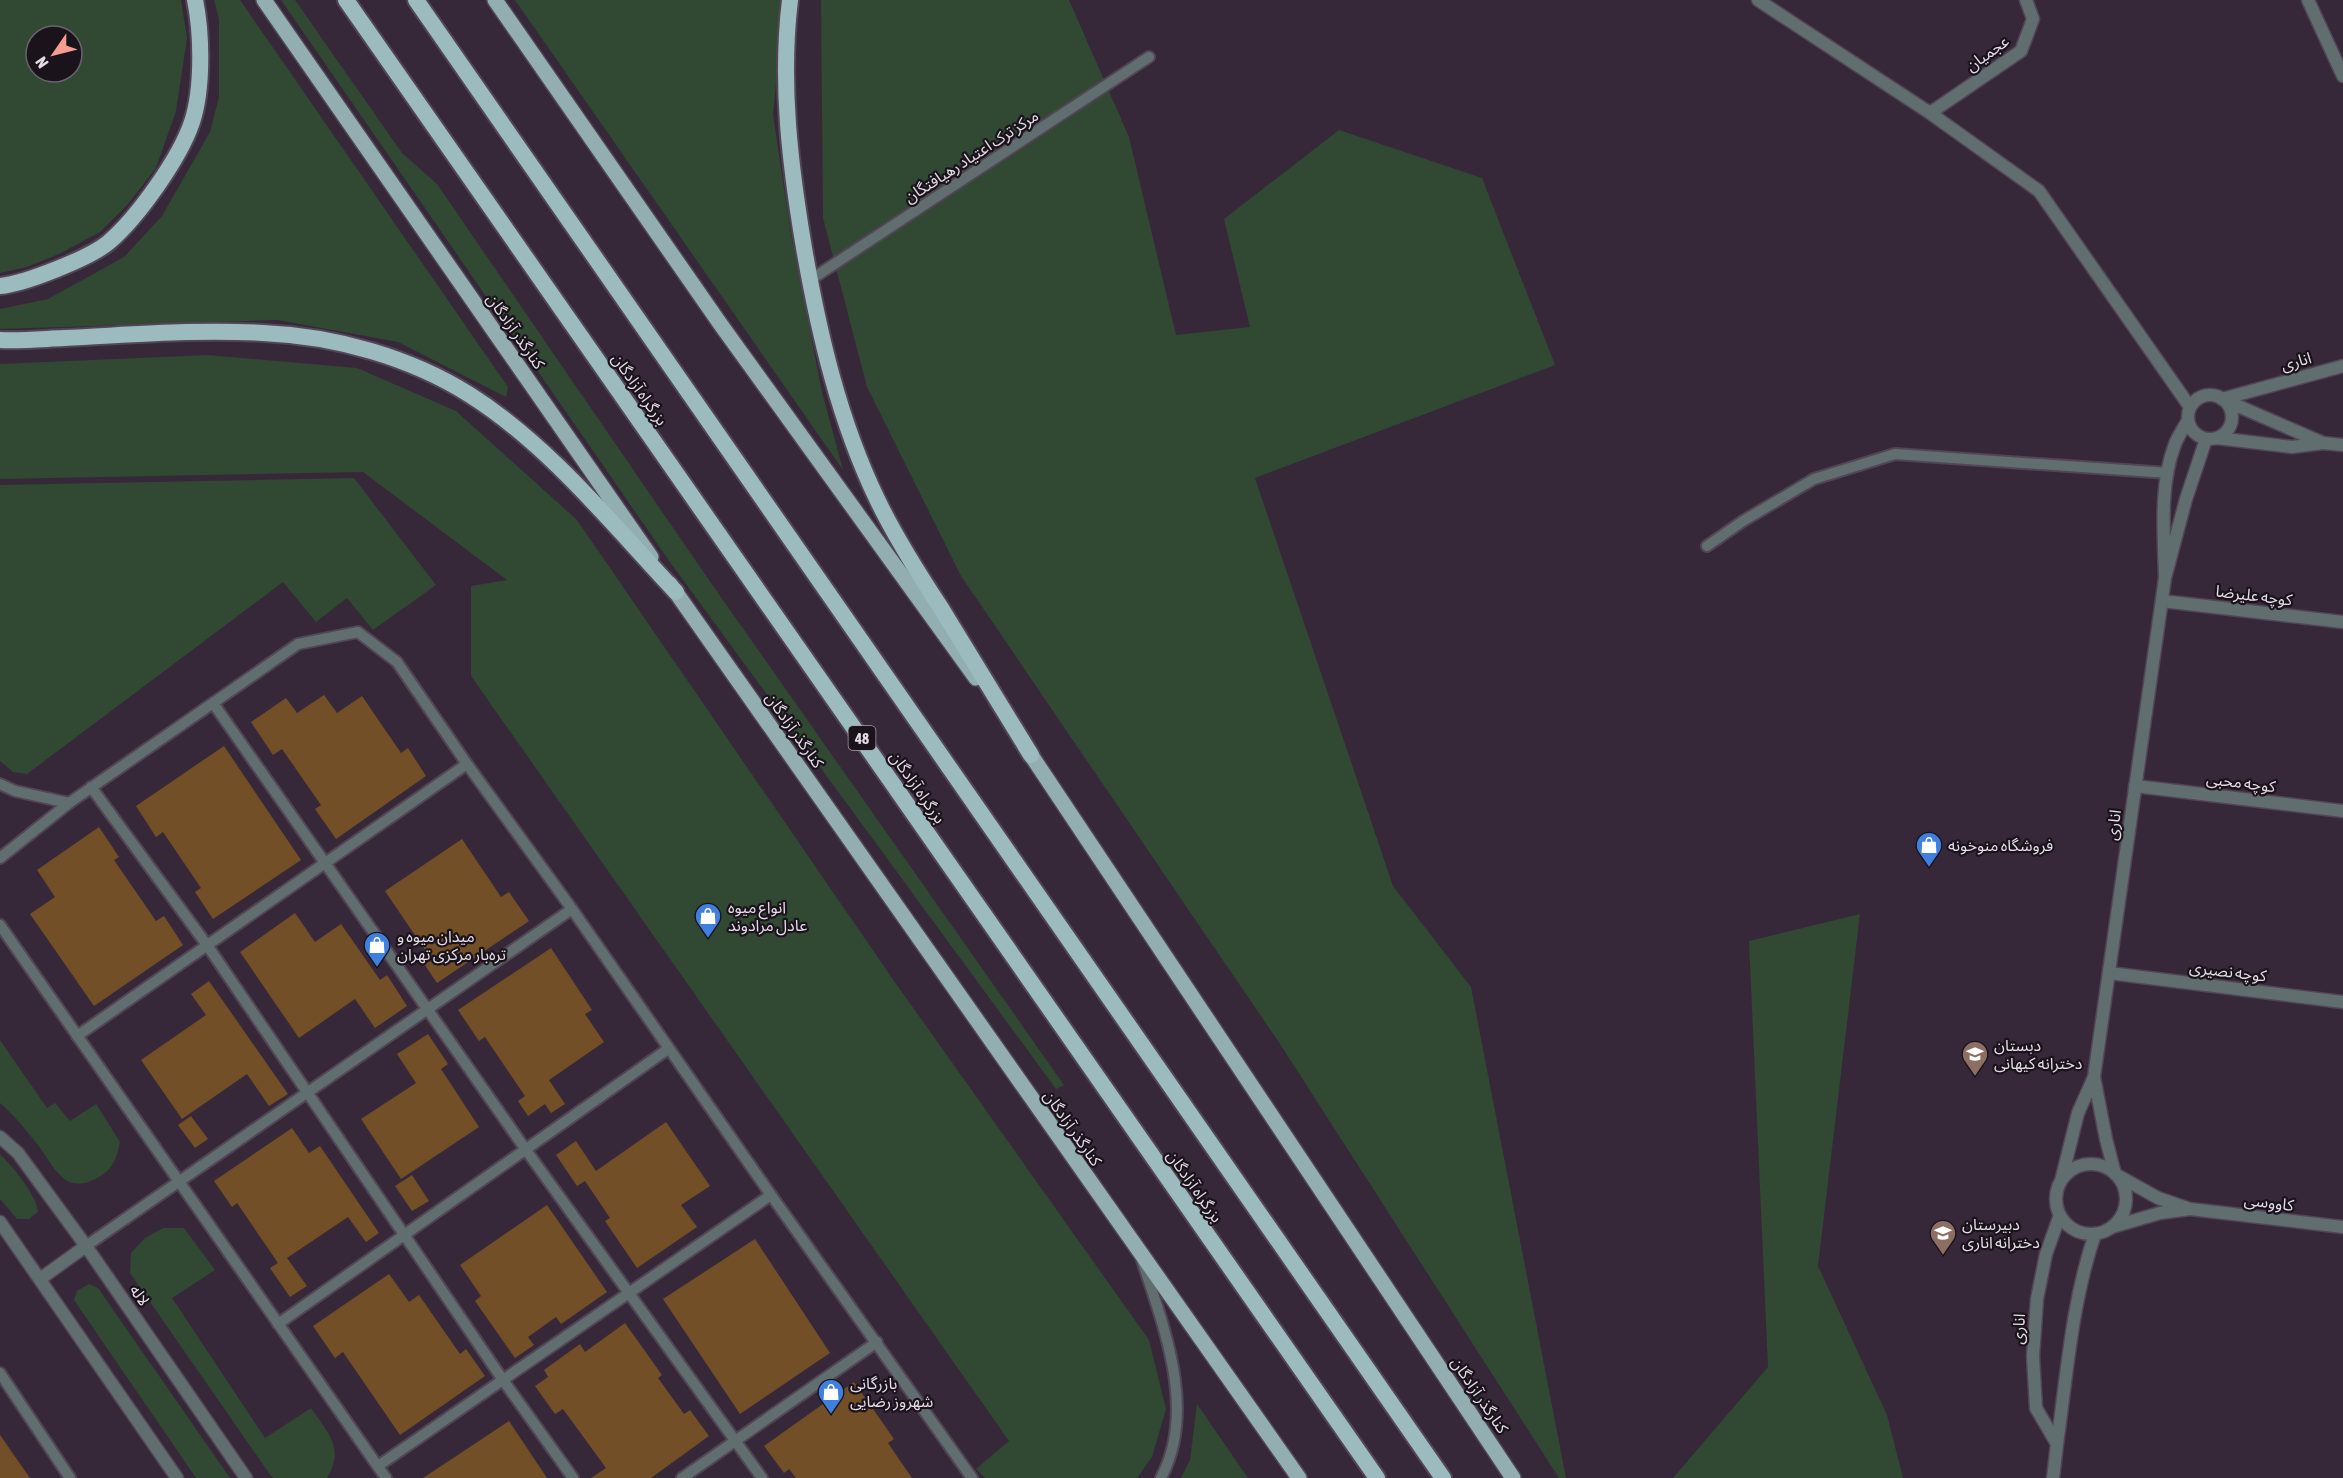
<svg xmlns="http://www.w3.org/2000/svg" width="2343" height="1478" font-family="'Asap Condensed','Noto Sans Arabic',sans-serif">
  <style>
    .green { fill: #314833; fill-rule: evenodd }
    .building { fill: #734f27 }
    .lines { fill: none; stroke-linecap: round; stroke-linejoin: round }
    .service-casing { stroke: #524555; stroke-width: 14 }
    .minor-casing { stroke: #524555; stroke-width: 15 }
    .tertiary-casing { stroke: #524555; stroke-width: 15 }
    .primary-casing { stroke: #524555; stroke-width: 18 }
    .trunk-casing { stroke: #524555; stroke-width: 20 }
    .service { stroke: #616e70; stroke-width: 10 }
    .minor { stroke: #616e70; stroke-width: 12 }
    .tertiary { stroke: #616e70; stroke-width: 12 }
    .primary { stroke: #92aeb1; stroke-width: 15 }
    .trunk { stroke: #9cbbbe; stroke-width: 16 }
    .labels { text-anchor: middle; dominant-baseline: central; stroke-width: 4.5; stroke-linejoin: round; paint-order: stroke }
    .shield { fill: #1a131b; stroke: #a8a0aa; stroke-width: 1.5 }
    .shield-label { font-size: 15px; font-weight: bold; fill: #e5dce7 }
    .street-label { font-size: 16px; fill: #e5dce7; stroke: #1a131b }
    .poi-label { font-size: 16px; fill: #e5dce7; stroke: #1a131b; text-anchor: start }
  </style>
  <rect width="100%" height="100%" fill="#362839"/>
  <path class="green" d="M 0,0 L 181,0 L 187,38 L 176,111 L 156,168 L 128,204 L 100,232 L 59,254 L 27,267 L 0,273 ZM 36,36 L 72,36 L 72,72 L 36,72 Z
    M 214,0 L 240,0 L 508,387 L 506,397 L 398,342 L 278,320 L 0,329 L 0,309 L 48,299 L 124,257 L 162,216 L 210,132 L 219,97 L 219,19 Z
    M 281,0 L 295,0 L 402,153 L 437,184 L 711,583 L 1064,1085 L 1056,1089 L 672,565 Z
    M 515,0 L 784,0 L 773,115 L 791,234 L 822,392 L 843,470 Z
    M 821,0 L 1069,0 L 1129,137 L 1176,335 L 1250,327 L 1224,219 L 1339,130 L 1482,178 L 1555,365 L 1255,478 L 1393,886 L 1471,987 L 1566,1478 L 1559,1478 L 1280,1044 L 961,576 L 867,387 L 823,218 Z
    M 207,355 L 357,368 L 456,411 L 577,520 L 892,978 L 1149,1340 L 1166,1409 L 1152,1457 L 1137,1478 L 985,1478 L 976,1469 L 1009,1441 L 471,676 L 471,586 L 507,580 L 363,472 L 0,479 L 0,364 Z
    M 354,478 L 436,585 L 373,630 L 347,598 L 316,622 L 283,582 L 27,774 L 13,772 L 0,761 L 0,485 Z
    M 1860,914 L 1818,1266 L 1887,1415 L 1903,1478 L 1673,1478 L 1768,1367 L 1749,941 Z
    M 0,1040 L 47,1108 L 55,1103 L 70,1121 L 96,1104 L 120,1142 C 117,1158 113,1169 99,1177 C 64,1197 55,1167 38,1145 C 26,1130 15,1116 0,1103 Z
    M 0,1154 C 12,1166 37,1195 38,1212 L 29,1219 L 17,1219 L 0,1199 Z
    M 163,1228 L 184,1228 L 215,1270 L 172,1298 L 265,1438 L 311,1408 C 328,1433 345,1448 327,1478 L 274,1478 L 271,1476 L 130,1273 L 131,1253 L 145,1238 Z
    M 89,1284 L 98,1288 L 230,1478 L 196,1478 L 74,1300 L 77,1291 Z
    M 1197,1404 L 1248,1478 L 1181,1478 L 1190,1460 Z"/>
  <path class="building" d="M 324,695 L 337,713 L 362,696 L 401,753 L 408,748 L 426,776 L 336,839 L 315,809 L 321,805 L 282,749 L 273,755 L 251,722 L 286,698 L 297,713 Z
    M 224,746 L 301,860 L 213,919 L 195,892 L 201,888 L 163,832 L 156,837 L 136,806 Z
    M 99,827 L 119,857 L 114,860 L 156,921 L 164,916 L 183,945 L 94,1006 L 30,914 L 55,897 L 37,870 Z
    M 462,839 L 501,897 L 509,892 L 529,921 L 437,983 L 418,955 L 425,950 L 385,891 Z
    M 295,913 L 315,942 L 341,924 L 380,980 L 387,975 L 407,1006 L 375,1028 L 355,999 L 299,1038 L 240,952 Z
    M 551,948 L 592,1010 L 585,1014 L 604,1042 L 549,1080 L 565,1104 L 551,1113 L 545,1104 L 528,1116 L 518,1101 L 525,1096 L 485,1037 L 479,1041 L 458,1010 Z
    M 209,981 L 288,1094 L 269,1106 L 247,1074 L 182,1119 L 141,1060 L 206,1015 L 191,994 Z
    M 428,1034 L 448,1064 L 441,1069 L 479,1127 L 401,1179 L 361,1119 L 416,1083 L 397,1054 Z
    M 191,1116 L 208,1139 L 195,1148 L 178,1125 Z
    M 666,1122 L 710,1186 L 681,1205 L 697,1227 L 637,1268 L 605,1221 L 610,1218 L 585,1181 L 577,1186 L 556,1155 L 576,1141 L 596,1171 Z
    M 292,1128 L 309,1153 L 320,1146 L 379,1233 L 366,1242 L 348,1217 L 287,1258 L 307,1286 L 290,1297 L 270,1268 L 278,1263 L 237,1203 L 232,1207 L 214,1181 Z
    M 412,1175 L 429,1201 L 412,1211 L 395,1186 Z
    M 547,1205 L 607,1292 L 561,1324 L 556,1317 L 528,1337 L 534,1345 L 515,1358 L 475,1301 L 481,1296 L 460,1265 Z
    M 755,1239 L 830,1353 L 740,1414 L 663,1299 Z
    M 389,1274 L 409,1302 L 419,1295 L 460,1354 L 466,1349 L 485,1376 L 400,1435 L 343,1352 L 335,1358 L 313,1326 Z
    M 625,1323 L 662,1375 L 658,1378 L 684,1414 L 690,1410 L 709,1436 L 651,1478 L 591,1478 L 606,1468 L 563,1409 L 555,1414 L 535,1386 L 548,1377 L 544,1370 L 580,1344 L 585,1352 Z
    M 854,1382 L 894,1439 L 888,1443 L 912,1478 L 796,1478 L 789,1469 L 784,1473 L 764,1446 Z
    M 509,1421 L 547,1478 L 423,1478 Z
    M 0,1435 L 30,1478 L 0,1478 Z"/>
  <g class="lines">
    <g class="service-casing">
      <path id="service" d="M 810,280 L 1149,57
        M 1707,546 L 1743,521 L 1814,479 L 1895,454 L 2168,473
        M 213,703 L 526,1150 L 762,1478
        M 0,784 L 15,791 L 69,803
        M 91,787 L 207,945 L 503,1380 L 573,1478
        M 0,858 L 69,803 L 298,644 L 358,632 L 397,662 L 467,764 L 572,909 L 771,1195 L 972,1478
        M 0,925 L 386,1478
        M 77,1036 L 467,764
        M 86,1246 L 572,909
        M 1142,1260 C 1164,1328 1197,1410 1161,1478
        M 278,1324 L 668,1049
        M 0,1373 L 70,1478
        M 378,1466 L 771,1195
        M 682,1478 L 877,1342"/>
    </g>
    <g class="minor-casing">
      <path id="minor" d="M 1758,0 L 1930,113 L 2039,191 L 2190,407
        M 2308,0 L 2343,76
        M 1930,113 L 2021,51 L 2033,19 L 2026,0
        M 2222,399 L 2343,366
        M 2162,601 L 2343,622
        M 2135,786 L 2343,811
        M 2109,973 L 2343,1002"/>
    </g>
    <g class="tertiary-casing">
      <path id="tertiary" d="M2188 417a22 22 0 1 1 44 0a22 22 0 1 1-44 0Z
        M 2188,420 C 2184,428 2178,436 2175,444 C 2159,486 2164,534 2165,578 L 2186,499 L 2206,439
        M 2217,438 L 2292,447 L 2323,443 L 2222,399
        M 2323,443 L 2343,445
        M 2094,1077 L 2165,578
        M 0,1137 L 18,1153 L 86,1246 L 246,1478
        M2056 1199a35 35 0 1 1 70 0a35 35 0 1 1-70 0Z
        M 2061,1181 L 2078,1113 L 2094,1077 L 2106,1139 L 2115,1174 L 2158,1198 L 2190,1209 L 2160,1213 L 2112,1227
        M 2190,1209 L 2343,1227
        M 2060,1215 L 2046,1254 L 2037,1299 L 2033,1356 L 2036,1408 L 2057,1444 C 2067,1374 2072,1301 2095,1234
        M 0,1222 L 177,1478
        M 40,1279 L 86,1246
        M 2053,1478 L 2057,1444"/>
    </g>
    <g class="primary-casing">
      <path id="primary" d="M 264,0 L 651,557
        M 495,0 L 721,325 L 976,678
        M 670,584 L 1299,1478
        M 1025,746 L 1513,1478"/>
    </g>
    <g class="trunk-casing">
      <path id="trunk" d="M 346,0 L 1377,1478
        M 416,0 L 1443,1478
        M 790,0 C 780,83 790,165 804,248 C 819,334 839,420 877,499 C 895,537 918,573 941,608 C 971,657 1001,706 1031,755
        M 0,286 C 24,284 90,258 109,242 C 138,217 180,158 192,122 C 203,89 202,34 195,0
        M 0,340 C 21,341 42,339 64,338 C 130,335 197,329 263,333 C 334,336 410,357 470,395 C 549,445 613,525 676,592"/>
    </g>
    <use href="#service" class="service"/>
    <use href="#minor" class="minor"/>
    <use href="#tertiary" class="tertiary"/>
    <use href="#primary" class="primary"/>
    <use href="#trunk" class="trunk"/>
  </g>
  <defs>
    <g id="shop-pin" transform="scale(1.35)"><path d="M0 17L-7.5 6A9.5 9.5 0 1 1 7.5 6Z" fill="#3f7fe0" stroke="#1a131b"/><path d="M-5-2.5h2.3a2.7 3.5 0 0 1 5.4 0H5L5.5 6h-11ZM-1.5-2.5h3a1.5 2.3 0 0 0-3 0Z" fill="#fff"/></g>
    <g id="school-pin" transform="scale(1.35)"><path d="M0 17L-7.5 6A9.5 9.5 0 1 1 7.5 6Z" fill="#8d6e63" stroke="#1a131b"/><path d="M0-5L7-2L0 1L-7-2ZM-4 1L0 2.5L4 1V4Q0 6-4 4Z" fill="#fff"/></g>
  </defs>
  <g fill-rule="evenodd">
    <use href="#shop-pin" x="1929" y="845"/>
    <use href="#shop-pin" x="708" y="916"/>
    <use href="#shop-pin" x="377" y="945"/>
    <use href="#school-pin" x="1975" y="1054"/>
    <use href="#school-pin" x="1943" y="1233"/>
    <use href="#shop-pin" x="831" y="1392"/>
  </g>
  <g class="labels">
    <rect class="shield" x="848.5" y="726" width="27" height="24" rx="4.5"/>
    <g class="shield-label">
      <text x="862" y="738">48</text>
    </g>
    <g class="street-label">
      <text transform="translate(1987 53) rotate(-36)">عجمیان</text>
      <text transform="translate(971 156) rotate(-33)">مرکز ترک اعتیاد رهیافتگان</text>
      <text transform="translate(516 331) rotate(55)">کنارگذر آزادگان</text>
      <text transform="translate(2296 361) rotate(-15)">اناری</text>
      <text transform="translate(640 389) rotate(55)">بزرگراه آزادگان</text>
      <text transform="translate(2254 595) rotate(7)">کوچه علیرضا</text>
      <text transform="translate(795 730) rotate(55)">کنارگذر آزادگان</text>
      <text transform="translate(2241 782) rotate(7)">کوچه محبی</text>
      <text transform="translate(918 787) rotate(55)">بزرگراه آزادگان</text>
      <text transform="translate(2113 825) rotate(-82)">اناری</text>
      <text transform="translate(2228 971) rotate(7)">کوچه نصیری</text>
      <text transform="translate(1073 1128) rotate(55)">کنارگذر آزادگان</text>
      <text transform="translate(1195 1186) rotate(55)">بزرگراه آزادگان</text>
      <text transform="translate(2269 1202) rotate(7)">کاووسی</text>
      <text transform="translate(140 1295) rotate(55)">لاله</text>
      <text transform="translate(2018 1329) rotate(-86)">اناری</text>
      <text transform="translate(1480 1395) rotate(56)">کنارگذر آزادگان</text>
    </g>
    <g class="poi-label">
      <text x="1948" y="845">فروشگاه منوخونه</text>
      <text x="728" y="907">انواع میوه<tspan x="728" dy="18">عادل مرادوند</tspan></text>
      <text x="397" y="936">میدان میوه و<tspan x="397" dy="18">تره‌بار مرکزی تهران</tspan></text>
      <text x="1994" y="1045">دبستان<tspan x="1994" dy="18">دخترانه کیهانی</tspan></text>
      <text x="1962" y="1224">دبیرستان<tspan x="1962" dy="18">دخترانه اناری</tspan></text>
      <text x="850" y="1383">بازرگانی<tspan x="850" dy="18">شهروز رضایی</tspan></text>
    </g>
  </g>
  <g transform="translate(54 54) rotate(235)"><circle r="28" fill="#1a131b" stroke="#6b636d" stroke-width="1.5"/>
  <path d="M0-4.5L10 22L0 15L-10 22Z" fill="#f59d8e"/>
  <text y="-9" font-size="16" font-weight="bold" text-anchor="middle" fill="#e5dce7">N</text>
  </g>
</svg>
